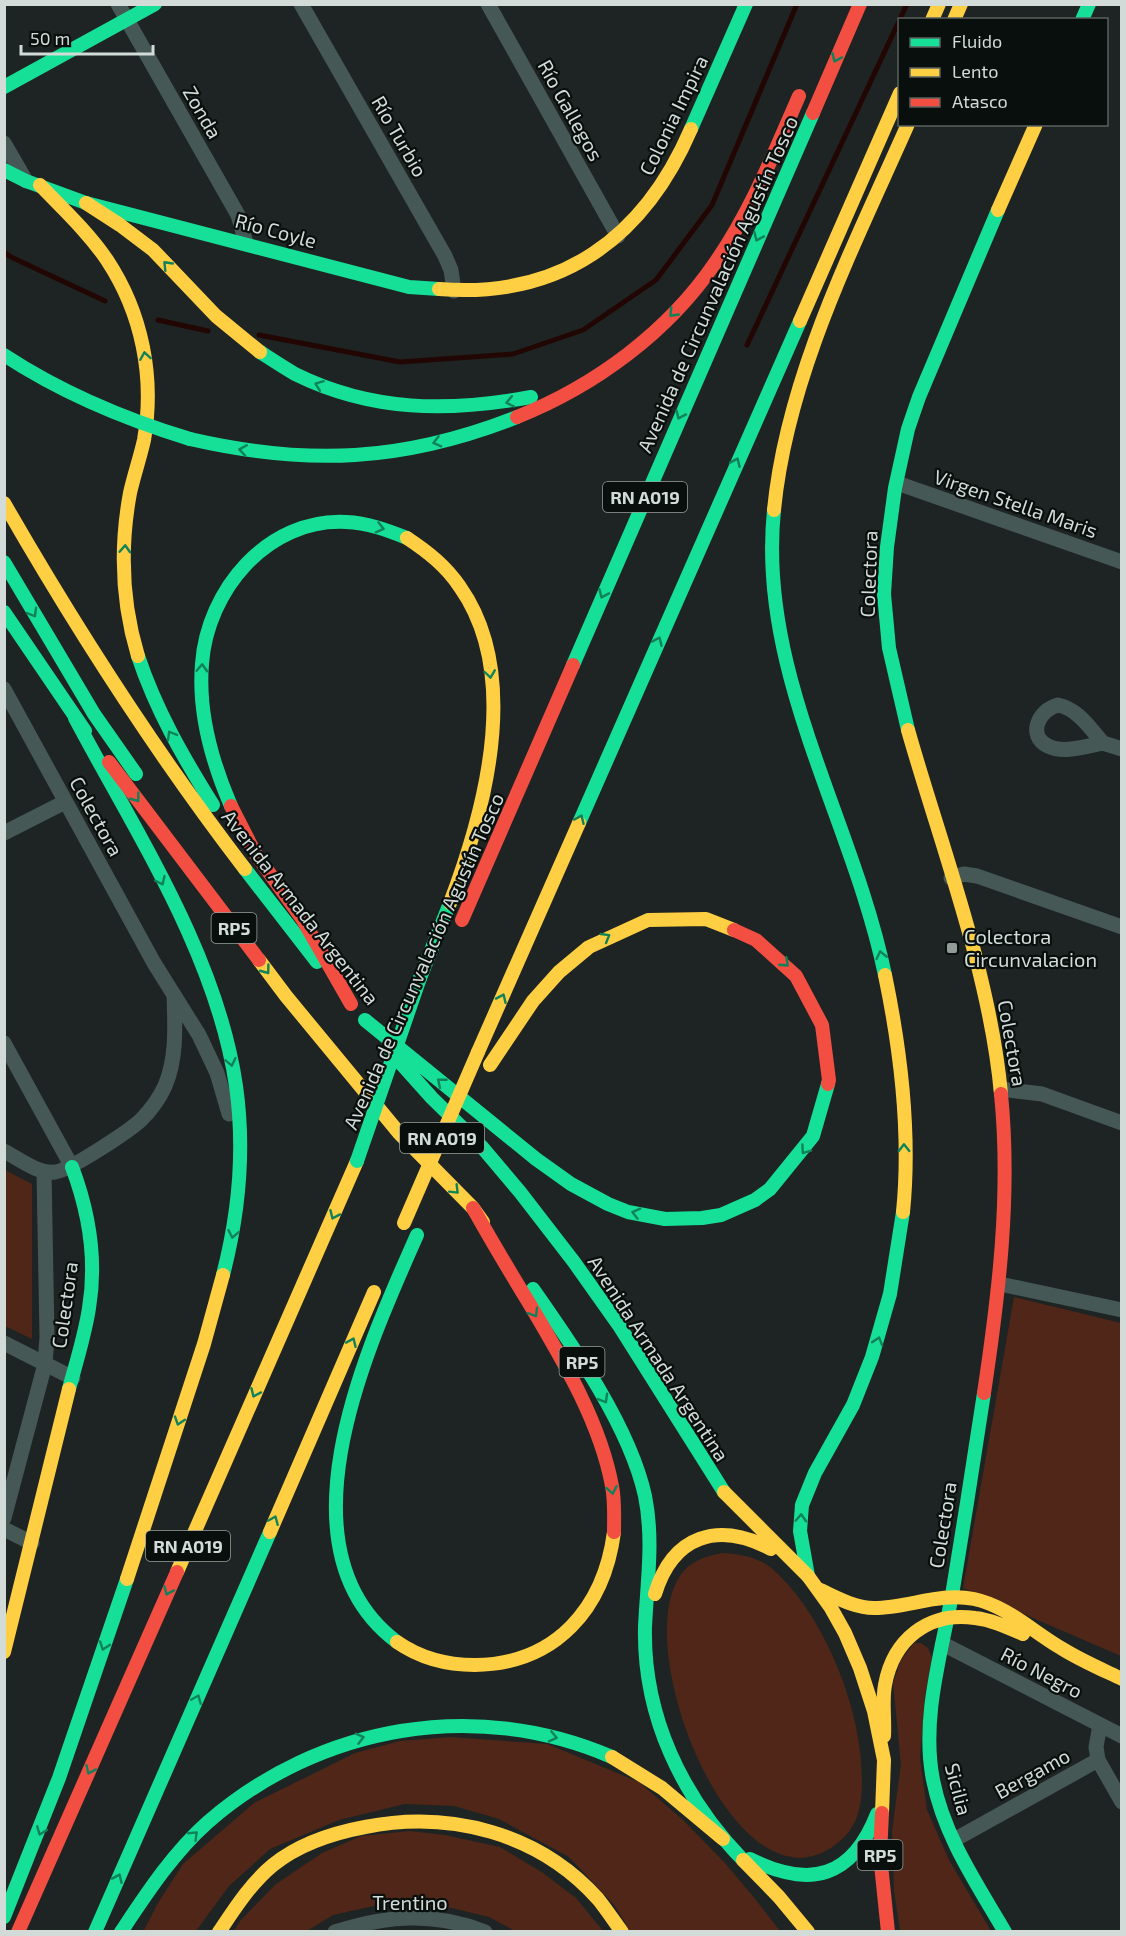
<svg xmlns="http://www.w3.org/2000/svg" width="1126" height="1936" font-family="'Exo 2',sans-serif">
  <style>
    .green { fill: #4f2617 }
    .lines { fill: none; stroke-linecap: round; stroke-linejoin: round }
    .stream { stroke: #220603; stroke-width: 5 }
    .street { stroke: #465855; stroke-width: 15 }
    .fast { stroke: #16e098; stroke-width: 14 }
    .slow { stroke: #ffcf43; stroke-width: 14 }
    .jam { stroke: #f24e42; stroke-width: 14 }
    .fast-bridge { stroke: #16e098; stroke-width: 14 }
    .slow-bridge { stroke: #ffcf43; stroke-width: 14 }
    .oneway { stroke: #108259 }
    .poi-dot { fill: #939b99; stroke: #090f0d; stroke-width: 2 }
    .labels { text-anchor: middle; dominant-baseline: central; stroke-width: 4.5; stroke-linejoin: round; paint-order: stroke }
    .shield { fill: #090f0d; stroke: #969e9b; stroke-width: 1.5 }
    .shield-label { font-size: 18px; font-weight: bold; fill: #d2dbd8 }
    .street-label { font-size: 20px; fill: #d2dbd8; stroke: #090f0d }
    .poi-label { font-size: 20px; fill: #d2dbd8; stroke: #090f0d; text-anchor: start }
  </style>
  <rect width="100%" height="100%" fill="#1e2423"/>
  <path class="green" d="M 5,1170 L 32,1184 L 32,1339 L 5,1326 Z
    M 1014,1297 L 1121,1323 L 1121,1656 L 963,1588 Z
    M 723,1553 C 739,1554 757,1557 770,1567 C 823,1611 862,1709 862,1778 C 862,1801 860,1824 841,1840 C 741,1930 628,1652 680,1576 C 690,1561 706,1556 723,1553 Z
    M 914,1643 L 921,1643 L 928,1648 L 932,1657 L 925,1696 L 920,1758 L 927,1810 L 949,1860 L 991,1931 L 900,1931 L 894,1891 L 892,1831 L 901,1764 L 893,1683 L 901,1660 Z
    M 451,1737 L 547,1744 L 639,1782 L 683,1820 L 724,1862 L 752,1895 L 780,1931 L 630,1931 L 615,1906 L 569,1857 L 499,1819 L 454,1806 L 405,1804 L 339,1820 L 270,1849 L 229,1886 L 196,1931 L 143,1932 L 158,1903 L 183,1864 L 254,1803 L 355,1753 L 400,1741 Z
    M 409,1831 L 445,1835 L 500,1847 L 543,1873 L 576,1898 L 603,1931 L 515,1931 L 489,1917 L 452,1908 L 383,1904 L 333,1915 L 307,1931 L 233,1932 L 240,1921 L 276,1884 L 322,1853 L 361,1836 Z"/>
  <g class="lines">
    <path class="stream" d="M 4,252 L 11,257 L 105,301
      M 158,320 L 208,331
      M 259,335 L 400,362 L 513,354 L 583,330 L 656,280 L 712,205 L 797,4
      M 747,345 L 907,4"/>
    <path class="street" d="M 118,4 L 238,215 L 246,243
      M 301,4 L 445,256 L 451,270 L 454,291
      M 488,4 L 618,236
      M 4,143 L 26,181
      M 897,483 L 1122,562
      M 4,689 L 154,963 L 199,1035 L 217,1073 L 229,1114
      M 1058,705 C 1078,709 1090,728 1103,743 C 1086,746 1064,754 1048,746 C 1027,736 1038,710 1058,705 Z
      M 1103,743 L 1122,749
      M 4,833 L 65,802
      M 951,878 L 964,874 L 977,876 L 1122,927
      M 4,1043 L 72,1167
      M 1001,1089 L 1042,1094 L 1122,1123
      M 4,1151 C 19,1159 38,1174 55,1172 C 69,1171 129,1131 141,1120 C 151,1110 159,1099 165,1086 C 177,1058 175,1026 174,995
      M 1000,1284 L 1122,1310
      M 4,1343 L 73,1378
      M 4,1518 L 45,1364 L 47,1337 L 44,1172
      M 4,1529 L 32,1543
      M 943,1644 L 1122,1736
      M 1100,1725 L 1096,1747 L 1098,1760 L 1122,1802
      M 954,1840 L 1098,1760
      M 335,1932 C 387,1915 434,1912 485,1932"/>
    <path class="fast" d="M 1082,20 L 1089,4
      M 4,87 L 155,4
      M 691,129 L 746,4
      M 4,170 L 26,181 L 86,203 L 409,287 L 439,289
      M 260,352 C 271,359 283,367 295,374 C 372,412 448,412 531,397
      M 190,439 C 308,466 403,462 517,417
      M 774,510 C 757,673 853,820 885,975
      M 4,562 L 94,714 L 136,774
      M 4,612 L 85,731
      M 138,656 C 156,710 183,757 213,805
      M 573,665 L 813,113
      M 75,718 C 136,833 217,955 236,1086 C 245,1149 239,1213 223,1275
      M 908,730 L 889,648 L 884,594 L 887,547 L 895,488 L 908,429 L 919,397 L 998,210
      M 231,806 C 212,762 198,712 202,664 C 207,591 267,518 346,522 C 368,523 387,530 407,538
      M 579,823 L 800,321
      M 245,869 L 317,962
      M 420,978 L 450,903
      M 365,1020 L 536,1159 L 571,1184 L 608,1204 L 628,1212 L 665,1219 L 702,1218 L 721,1215 L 755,1200 L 770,1189 L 813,1136 L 828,1084
      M 389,1050 L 432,1098 L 482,1147 L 520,1192 L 574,1262 L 620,1327 L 724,1492
      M 533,1289 C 573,1346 630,1427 645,1496 C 654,1540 647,1583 645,1627 C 643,1716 682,1797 743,1860
      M 69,1389 C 76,1363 85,1335 89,1308 C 97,1260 89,1212 72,1167
      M 984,1393 C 974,1460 963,1528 952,1595 C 941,1655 921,1719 933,1780 C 944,1836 977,1884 1005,1932
      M 808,1576 L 800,1531 L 802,1505 L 815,1473 L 853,1405 L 872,1357 L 890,1294 L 903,1212
      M 397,1642 C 273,1549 368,1346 417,1235
      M 750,1859 C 810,1889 852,1878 877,1814
      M 4,1917 L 59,1778 L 127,1579
      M 95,1932 L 270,1532
      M 121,1932 C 147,1893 173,1853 208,1822 C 320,1725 476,1698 612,1757"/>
    <path class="slow" d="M 932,20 L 939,4
      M 954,20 L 961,4
      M 40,185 C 63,209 88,232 107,260 C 142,313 155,377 144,440 C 140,458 134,475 130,493 C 120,547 122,603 138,656
      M 86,203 L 120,225 L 153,250 L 216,316 L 260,352
      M 998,210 L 1036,124
      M 439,289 C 561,299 644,238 691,129
      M 800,321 L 900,93
      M 4,503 C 77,630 156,753 245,869
      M 774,510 C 787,376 854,246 908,124
      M 407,538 C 428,552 446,566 460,587 C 522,675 485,811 450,903
      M 908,730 C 941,846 990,973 1001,1094
      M 259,960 L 286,996 L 399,1133 L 473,1208 L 483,1222
      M 885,975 C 901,1052 911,1133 903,1212
      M 478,1052 L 579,823
      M 490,1065 L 533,1001 L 559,972 L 589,947 L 648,920 L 706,919 L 734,930
      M 724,1492 L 808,1576 L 831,1608 L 845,1633 L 860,1668 L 874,1711 L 884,1760 L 882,1813
      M 270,1532 L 374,1292
      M 177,1572 L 357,1161
      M 127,1579 L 204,1344 L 223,1275
      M 818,1589 C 836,1597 854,1608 874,1608 C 908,1608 940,1592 974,1599 C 1007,1606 1032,1631 1061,1648 C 1080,1660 1101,1669 1122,1679
      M 655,1594 C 673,1535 718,1521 771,1549
      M 397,1642 C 420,1658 447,1665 475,1665 C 556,1664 604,1608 614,1532
      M 4,1652 L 69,1389
      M 884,1736 C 885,1719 882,1701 885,1685 C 893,1640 928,1611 975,1618 C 992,1620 1007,1627 1023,1634
      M 612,1757 L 662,1788 L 723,1839
      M 743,1860 L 779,1897 L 808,1932
      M 219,1932 C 235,1908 251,1883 273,1865 C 299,1844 333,1833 365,1827 C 450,1810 539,1833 598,1899 C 606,1909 614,1921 622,1932"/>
    <path class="jam" d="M 813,113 L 860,4
      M 517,417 C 595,386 668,332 715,263 C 751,211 774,153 799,96
      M 109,762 L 259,960
      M 231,806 L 255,853 L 303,920 L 351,1004
      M 462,920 L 573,665
      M 734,930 L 756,940 L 796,976 L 822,1025 L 829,1080 L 828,1084
      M 473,1208 C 491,1240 510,1272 529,1303 C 562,1359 600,1421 612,1486 C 615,1501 614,1517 614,1532
      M 984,1393 C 999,1293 1011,1194 1001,1094
      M 882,1813 L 880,1855 L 888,1932
      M 18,1932 L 177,1572"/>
    <path class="fast-bridge" d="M 4,355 C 62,393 124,419 190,439
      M 357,1161 L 420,978"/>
    <path class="slow-bridge" d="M 404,1223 L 478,1052"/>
  </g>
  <defs><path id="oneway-chevron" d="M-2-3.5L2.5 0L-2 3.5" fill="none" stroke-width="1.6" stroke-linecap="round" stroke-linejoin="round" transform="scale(1.5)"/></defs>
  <g class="oneway">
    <use href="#oneway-chevron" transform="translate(836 58) rotate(114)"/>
    <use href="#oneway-chevron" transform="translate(758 237) rotate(114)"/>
    <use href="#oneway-chevron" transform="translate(167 265) rotate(-134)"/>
    <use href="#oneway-chevron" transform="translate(673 313) rotate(134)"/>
    <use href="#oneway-chevron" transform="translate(145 356) rotate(-99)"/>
    <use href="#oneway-chevron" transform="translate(319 385) rotate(-159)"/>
    <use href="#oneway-chevron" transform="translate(510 402) rotate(168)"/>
    <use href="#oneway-chevron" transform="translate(680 415) rotate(114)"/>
    <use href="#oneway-chevron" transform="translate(437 442) rotate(166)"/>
    <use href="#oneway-chevron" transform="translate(243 450) rotate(-171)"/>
    <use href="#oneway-chevron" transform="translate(736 462) rotate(-66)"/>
    <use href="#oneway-chevron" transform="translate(380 528) rotate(15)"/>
    <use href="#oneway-chevron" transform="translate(125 549) rotate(-87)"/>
    <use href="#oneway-chevron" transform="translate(603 594) rotate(114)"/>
    <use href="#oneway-chevron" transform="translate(33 613) rotate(60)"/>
    <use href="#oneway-chevron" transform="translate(658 641) rotate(-66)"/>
    <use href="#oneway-chevron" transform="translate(202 668) rotate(-87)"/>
    <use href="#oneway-chevron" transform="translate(490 674) rotate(82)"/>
    <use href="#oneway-chevron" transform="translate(171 735) rotate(-120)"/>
    <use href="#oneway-chevron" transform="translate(136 798) rotate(53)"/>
    <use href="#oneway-chevron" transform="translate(580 819) rotate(-66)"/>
    <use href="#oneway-chevron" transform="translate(161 881) rotate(65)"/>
    <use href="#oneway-chevron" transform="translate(606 937) rotate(-30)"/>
    <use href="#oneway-chevron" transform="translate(881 955) rotate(-103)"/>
    <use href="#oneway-chevron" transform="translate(785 963) rotate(43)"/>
    <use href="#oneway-chevron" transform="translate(266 970) rotate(53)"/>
    <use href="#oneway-chevron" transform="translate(502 998) rotate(-66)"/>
    <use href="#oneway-chevron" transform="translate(231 1062) rotate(78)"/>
    <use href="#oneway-chevron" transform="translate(441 1082) rotate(-141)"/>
    <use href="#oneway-chevron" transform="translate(904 1148) rotate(-91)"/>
    <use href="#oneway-chevron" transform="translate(805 1150) rotate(125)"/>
    <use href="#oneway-chevron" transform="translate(455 1190) rotate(45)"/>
    <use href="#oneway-chevron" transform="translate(636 1213) rotate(-165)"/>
    <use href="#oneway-chevron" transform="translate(334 1215) rotate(114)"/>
    <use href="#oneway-chevron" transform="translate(233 1234) rotate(101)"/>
    <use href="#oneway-chevron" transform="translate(534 1313) rotate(60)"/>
    <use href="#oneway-chevron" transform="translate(878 1341) rotate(-73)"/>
    <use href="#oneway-chevron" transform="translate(352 1342) rotate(-66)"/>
    <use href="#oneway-chevron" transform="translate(255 1393) rotate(114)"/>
    <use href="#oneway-chevron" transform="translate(604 1399) rotate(60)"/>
    <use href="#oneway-chevron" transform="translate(179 1421) rotate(108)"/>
    <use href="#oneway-chevron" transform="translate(612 1490) rotate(80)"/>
    <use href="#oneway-chevron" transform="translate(801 1518) rotate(-87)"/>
    <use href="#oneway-chevron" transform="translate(274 1520) rotate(-67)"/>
    <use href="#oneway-chevron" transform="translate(168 1591) rotate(114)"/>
    <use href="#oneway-chevron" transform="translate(104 1646) rotate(109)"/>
    <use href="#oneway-chevron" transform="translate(197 1699) rotate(-67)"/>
    <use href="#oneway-chevron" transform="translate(553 1737) rotate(13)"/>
    <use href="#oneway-chevron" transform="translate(360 1738) rotate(-14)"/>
    <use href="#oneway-chevron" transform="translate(90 1770) rotate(114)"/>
    <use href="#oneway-chevron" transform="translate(41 1831) rotate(111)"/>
    <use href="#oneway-chevron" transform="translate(194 1835) rotate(-44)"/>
    <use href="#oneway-chevron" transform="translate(118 1878) rotate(-66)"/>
  </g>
  <rect class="poi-dot" x="946" y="942" width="12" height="12" rx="3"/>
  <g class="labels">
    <g class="shield">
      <rect x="603" y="482" width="84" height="30" rx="4.5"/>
      <rect x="211.5" y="913" width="45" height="30" rx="4.5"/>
      <rect x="400" y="1123" width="84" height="30" rx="4.5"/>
      <rect x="559.5" y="1347" width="45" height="30" rx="4.5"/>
      <rect x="146" y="1531" width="84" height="30" rx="4.5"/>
      <rect x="857.5" y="1840" width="45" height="30" rx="4.5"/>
    </g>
    <g class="shield-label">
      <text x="645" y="497">RN A019</text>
      <text x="234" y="928">RP5</text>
      <text x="442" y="1138">RN A019</text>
      <text x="582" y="1362">RP5</text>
      <text x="188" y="1546">RN A019</text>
      <text x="880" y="1855">RP5</text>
    </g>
    <g class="street-label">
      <text transform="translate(571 110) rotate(61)">Río Gallegos</text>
      <text transform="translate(203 112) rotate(60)">Zonda</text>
      <text transform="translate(673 115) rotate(-64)">Colonia Impira</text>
      <text transform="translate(400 136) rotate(60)">Río Turbio</text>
      <text transform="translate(276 230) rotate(15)">Río Coyle</text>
      <text transform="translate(717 284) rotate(-66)">Avenida de Circunvalación Agustín Tosco</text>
      <text transform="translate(1016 503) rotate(19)">Virgen Stella Maris</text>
      <text transform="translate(868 574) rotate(-88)">Colectora</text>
      <text transform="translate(97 816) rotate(61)">Colectora</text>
      <text transform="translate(301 907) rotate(52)">Avenida Armada Argentina</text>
      <text transform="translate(423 961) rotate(-66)">Avenida de Circunvalación Agustín Tosco</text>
      <text transform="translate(1013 1043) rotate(80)">Colectora</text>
      <text transform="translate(64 1305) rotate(-82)">Colectora</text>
      <text transform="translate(659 1358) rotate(57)">Avenida Armada Argentina</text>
      <text transform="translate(942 1525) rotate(-81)">Colectora</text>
      <text transform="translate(1042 1672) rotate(27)">Río Negro</text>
      <text transform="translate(1032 1773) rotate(-29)">Bergamo</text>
      <text transform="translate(959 1789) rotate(75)">Sicilia</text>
      <text x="410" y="1902">Trentino</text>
    </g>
    <g class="poi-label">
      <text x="964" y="936">Colectora<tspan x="964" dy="23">Circunvalacion</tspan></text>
    </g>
  </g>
  <rect width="1126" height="1936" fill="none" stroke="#d2dbd8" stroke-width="12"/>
  <rect x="898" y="18" width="210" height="108" fill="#090f0d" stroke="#59615e" stroke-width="1.5"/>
  <rect x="910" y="38" width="30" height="9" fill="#16e098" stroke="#59615e" stroke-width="1.5"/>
  <text x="952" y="48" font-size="18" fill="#d2dbd8">Fluido</text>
  <rect x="910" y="68" width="30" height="9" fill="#ffcf43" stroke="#59615e" stroke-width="1.5"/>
  <text x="952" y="78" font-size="18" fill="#d2dbd8">Lento</text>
  <rect x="910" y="98" width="30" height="9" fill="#f24e42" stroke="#59615e" stroke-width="1.5"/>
  <text x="952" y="108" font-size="18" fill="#d2dbd8">Atasco</text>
  <path d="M21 45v9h132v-9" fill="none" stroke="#d2dbd8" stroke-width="3"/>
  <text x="30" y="45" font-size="18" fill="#d2dbd8" stroke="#090f0d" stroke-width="4.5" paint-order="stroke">50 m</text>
</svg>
